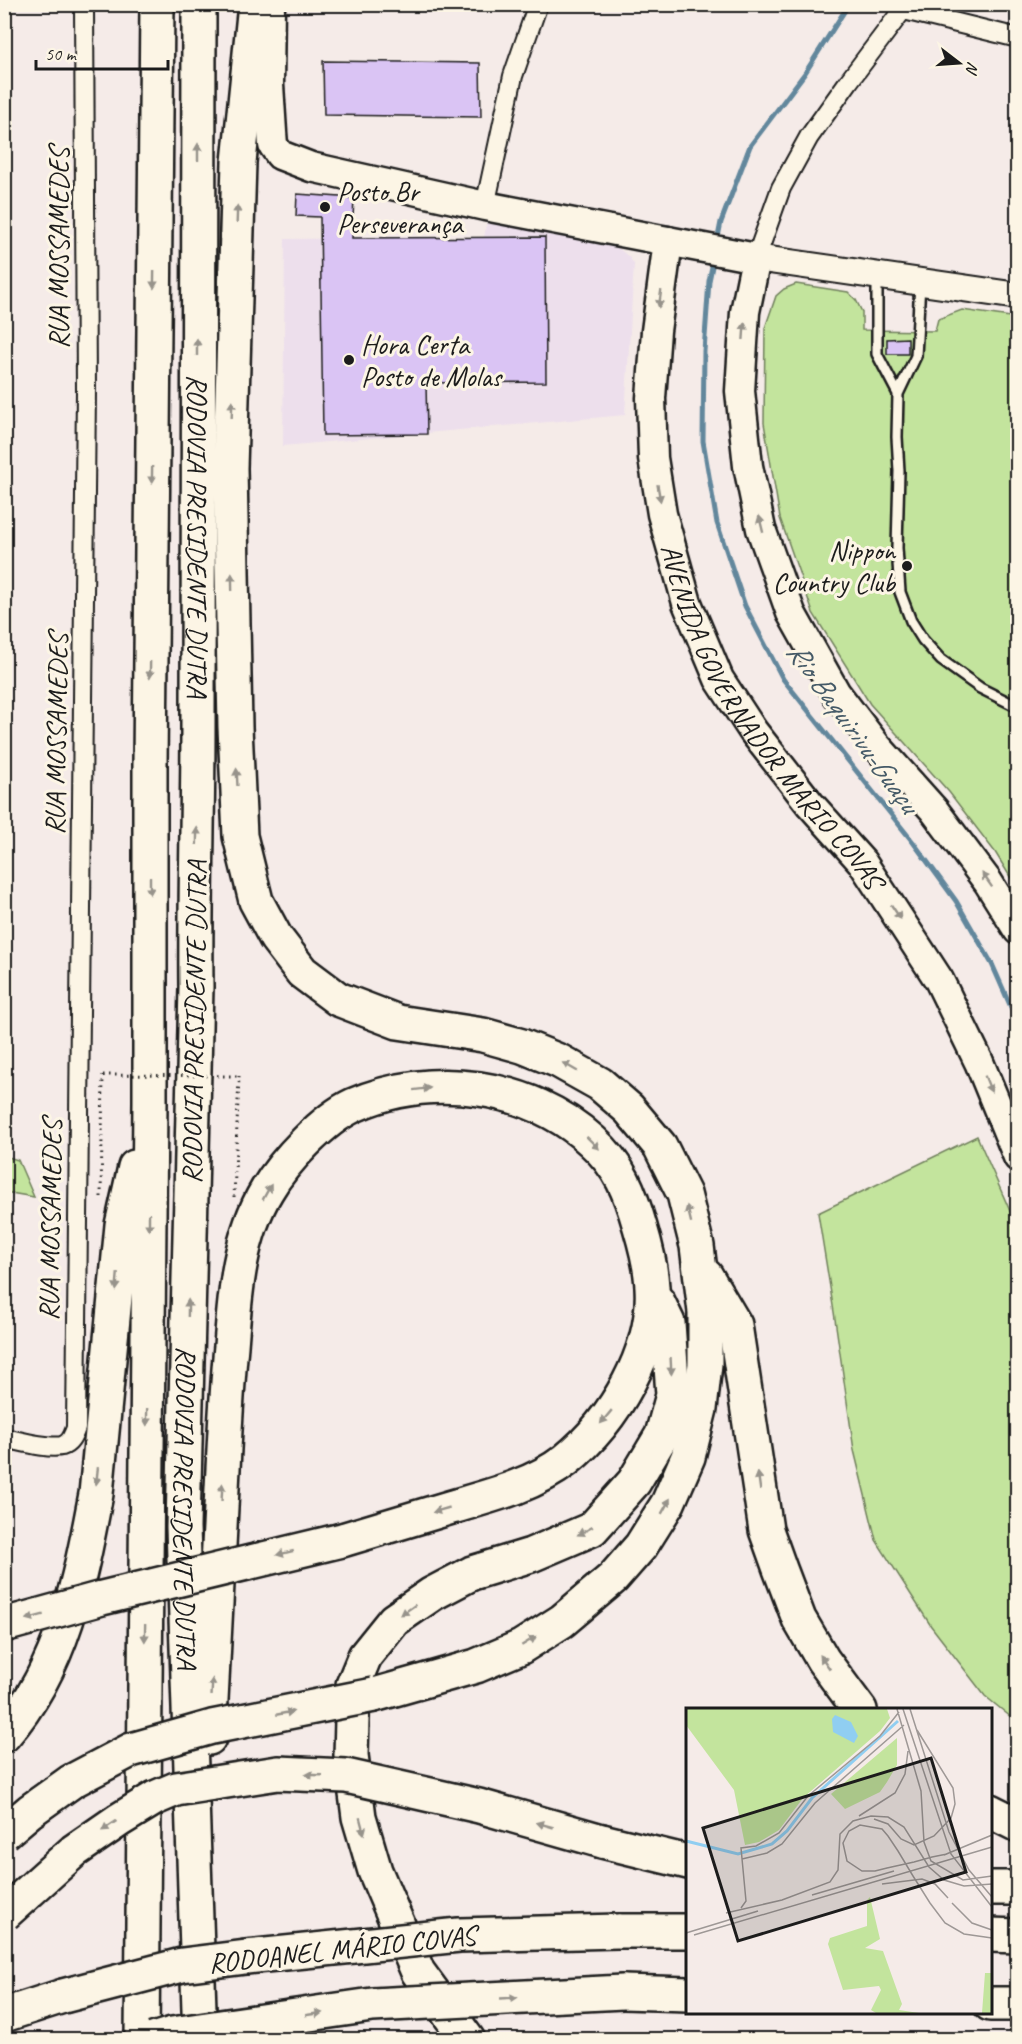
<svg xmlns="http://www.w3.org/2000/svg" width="1022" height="2044" font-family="Caveat,sans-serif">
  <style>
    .built { fill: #eddfec }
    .green { fill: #c3e49d; stroke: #70805c; stroke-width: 1.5 }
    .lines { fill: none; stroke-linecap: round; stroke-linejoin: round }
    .stream { stroke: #62879c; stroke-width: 5 }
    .building { fill: #dac4f4; stroke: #1c1c1c; stroke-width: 1.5 }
    .lane-casing { stroke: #1c1c1c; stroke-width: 14 }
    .street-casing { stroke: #1c1c1c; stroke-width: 22 }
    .secondary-casing { stroke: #1c1c1c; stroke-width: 30 }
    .primary-casing { stroke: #1c1c1c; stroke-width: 33 }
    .highway-casing { stroke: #1c1c1c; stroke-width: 38 }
    .path { stroke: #1c1c1c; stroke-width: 3; stroke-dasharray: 1.5 4.5; stroke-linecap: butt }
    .lane { stroke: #fcf5e5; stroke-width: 9 }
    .street { stroke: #fcf5e5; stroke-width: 18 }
    .secondary { stroke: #fcf5e5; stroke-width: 26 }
    .primary { stroke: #fcf5e5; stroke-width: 28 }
    .highway { stroke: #fcf5e5; stroke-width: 33 }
    .highway-bridge-casing { stroke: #1c1c1c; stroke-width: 38; stroke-linecap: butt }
    .path-bridge { stroke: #1c1c1c; stroke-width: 3; stroke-dasharray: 1.5 4.5; stroke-linecap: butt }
    .highway-bridge { stroke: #fcf5e5; stroke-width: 33 }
    .oneway { fill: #97938b }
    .poi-dot { fill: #1c1c1c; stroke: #fcf5e5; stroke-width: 2 }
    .labels { text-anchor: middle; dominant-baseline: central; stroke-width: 6; stroke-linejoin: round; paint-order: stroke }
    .poi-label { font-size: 28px; fill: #1c1c1c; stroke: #fcf5e5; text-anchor: start }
    .street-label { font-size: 28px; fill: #1c1c1c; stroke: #fcf5e5 }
    .water-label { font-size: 30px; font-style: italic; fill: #455a67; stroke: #fcf5e5 }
    .inset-river { fill: none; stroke: #90cef1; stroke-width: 3 }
    .inset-road { fill: none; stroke: #9e9896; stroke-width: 1.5 }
    .view { fill: #1c1c1c; fill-opacity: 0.15; stroke: #1c1c1c; stroke-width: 3 }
    .inset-edge { fill: none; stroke: #1c1c1c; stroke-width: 3 }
  </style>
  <rect width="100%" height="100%" fill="#f5ebe8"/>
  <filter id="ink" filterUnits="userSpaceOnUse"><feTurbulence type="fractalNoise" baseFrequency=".0167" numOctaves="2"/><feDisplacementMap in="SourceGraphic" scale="12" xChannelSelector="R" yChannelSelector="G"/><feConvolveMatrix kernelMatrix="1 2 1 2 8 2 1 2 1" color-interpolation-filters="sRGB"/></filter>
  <g filter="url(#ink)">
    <path class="built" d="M 487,222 L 618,248 L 629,257 L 634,264 L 625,415 L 283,446 L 285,239 L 484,237 Z"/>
    <path class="green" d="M 796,284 L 848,292 L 856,300 L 862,312 L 862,330 L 935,331 L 938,319 L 962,310 L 1017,318 L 1017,888 L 995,852 L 949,792 L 870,704 L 813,613 L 780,518 L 764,423 L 765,328 L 776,296 L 784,289 Z
      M 977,1136 L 1017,1227 L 1017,1722 L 985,1696 L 931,1626 L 876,1540 L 854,1450 L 834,1312 L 818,1213 Z
      M 5,1156 L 18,1160 L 34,1197 L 5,1192 Z"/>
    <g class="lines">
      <path class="stream" d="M 717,242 L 721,222 L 750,146 L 805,73 L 849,4
        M 714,257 L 709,281 L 704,351 L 703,441 L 717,523 L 745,606 L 783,679 L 913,842 L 956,901 L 992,964 L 1018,1023"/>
    </g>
    <path class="building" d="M 323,61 L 480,63 L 481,117 L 324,115 Z
      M 297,194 L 354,198 L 352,238 L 545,237 L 546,382 L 426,383 L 427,434 L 323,435 L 320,217 L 296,216 Z
      M 908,338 L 908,354 L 887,354 L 887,339 Z"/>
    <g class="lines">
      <g class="lane-casing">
        <path id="lane" d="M 877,276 L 877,354 L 898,394
          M 920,283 L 916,356 L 898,394 L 897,437 L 899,471 L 897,548 L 900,592 L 911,621 L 923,640 L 941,660 L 980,688 L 1018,707"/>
      </g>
      <g class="street-casing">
        <path id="street" d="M 904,10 L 1018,38
          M 485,206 L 513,76 L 538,4
          M 756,258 L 781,188 L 809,137 L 849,81 L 907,4
          M 4,1438 C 20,1441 47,1449 62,1446 C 71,1443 73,1435 76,1428 L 86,390 L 84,4"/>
      </g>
      <g class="secondary-casing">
        <path id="secondary" d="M 756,258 L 1018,296"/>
      </g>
      <g class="primary-casing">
        <g id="primary">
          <path d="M 270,4 L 269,85 L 272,132 L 273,145 L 280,155 L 311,167 L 485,206 L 756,258 L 745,312 L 740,391 L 748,466 L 761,529 L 791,613 L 836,693 L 875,744 L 934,810 L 988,882 L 1018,930"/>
          <path id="s1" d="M 668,241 L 656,331 L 651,398 L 653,458 L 662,514 L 687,603 L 719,679 L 753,731 L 810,804 L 862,862 L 939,980 L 979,1062 L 1018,1157"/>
        </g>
      </g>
      <g class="highway-casing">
        <g id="highway">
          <path id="s2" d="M 199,4 C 197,245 198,485 198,725 C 198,812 195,900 196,987 L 183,1527 L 200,2040"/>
          <path d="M 255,4 L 239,162 L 230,468 L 235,727 L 240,836 L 256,901 L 276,938 L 302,972 L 338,999 L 398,1022 L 483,1035 L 522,1046 L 559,1061 L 600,1084 L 629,1109 L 660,1146 L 684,1194 L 697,1246 L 705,1312 L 705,1364 L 700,1409 L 688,1457 L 668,1503 L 641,1546 L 613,1578 L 562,1621 L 521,1647 L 476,1666 L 374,1695"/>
          <path d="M 706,1276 L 735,1325 L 766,1530 L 780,1569 L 799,1619 L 823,1660 L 860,1710"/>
          <path d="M 4,1735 C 63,1668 80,1579 96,1494 L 122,1225 L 135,1167"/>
          <path d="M 209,1738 C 214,1648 218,1558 223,1469 C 225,1428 227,1387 231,1346 C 235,1293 239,1236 267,1190 C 284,1161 324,1119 354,1105 C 431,1071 530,1084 592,1141 C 620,1166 630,1192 640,1227 C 646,1247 651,1266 652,1287 C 656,1351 614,1421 566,1460 C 534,1485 490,1496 452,1507 C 416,1518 379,1529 342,1540"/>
          <path d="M 990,1811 L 1018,1825"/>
          <path d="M 602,1841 L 688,1862"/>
          <path d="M 990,1888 L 1018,1888"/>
          <path d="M 618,1931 L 688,1931"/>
          <path d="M 990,1935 L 1018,1936"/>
          <path d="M 246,1957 L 354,1946"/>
          <path d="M 623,1992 L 688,1994"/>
          <path d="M 990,2004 L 1018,2004"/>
          <path d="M 4,2015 L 63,1996"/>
          <path d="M 142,2040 L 150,1101 L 150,764 L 157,4"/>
          <path d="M 468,2040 L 418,1972 L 375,1871 L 359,1817 L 351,1755 L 353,1685 L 365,1656 L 394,1620 L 432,1594 L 472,1573 L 531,1555 L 592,1529 L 634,1482 L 662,1435 L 673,1395 L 668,1323 L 658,1302"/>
        </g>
      </g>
      <path class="path" d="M 101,1197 L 103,1075
        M 234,1197 L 239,1076"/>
      <use href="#lane" class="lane"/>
      <use href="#street" class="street"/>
      <use href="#secondary" class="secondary"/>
      <use href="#primary" class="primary"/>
      <use href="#highway" class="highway"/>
      <g class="highway-bridge-casing">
        <path id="highway-bridge" d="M 4,1625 L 102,1598 L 342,1540
          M 4,1833 L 30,1811 L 72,1781 L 131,1750 L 212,1727 L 374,1695
          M 4,1914 L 74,1851 L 119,1820 L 155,1798 L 176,1789 L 278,1773 L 346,1776 L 479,1806 L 602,1841
          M 354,1946 L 459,1935 L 618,1931
          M 63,1996 L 182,1965 L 246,1957
          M 153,2040 L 172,2034 L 372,2005 L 623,1992"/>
      </g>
      <path class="path-bridge" d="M 103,1075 L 239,1076"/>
      <use href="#highway-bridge" class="highway-bridge"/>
    </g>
    <defs><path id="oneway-solid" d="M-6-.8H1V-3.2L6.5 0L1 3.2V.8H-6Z" transform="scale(1.5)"/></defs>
    <g class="oneway">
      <use href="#oneway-solid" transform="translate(198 152) rotate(-90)"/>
      <use href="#oneway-solid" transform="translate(237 214) rotate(-88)"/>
      <use href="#oneway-solid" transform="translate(154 280) rotate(91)"/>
      <use href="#oneway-solid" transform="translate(660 299) rotate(98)"/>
      <use href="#oneway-solid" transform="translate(744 331) rotate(-86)"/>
      <use href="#oneway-solid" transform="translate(197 347) rotate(-90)"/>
      <use href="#oneway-solid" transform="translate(232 409) rotate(-88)"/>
      <use href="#oneway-solid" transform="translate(152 475) rotate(91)"/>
      <use href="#oneway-solid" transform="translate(659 493) rotate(80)"/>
      <use href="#oneway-solid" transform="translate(761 524) rotate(-104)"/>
      <use href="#oneway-solid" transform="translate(232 582) rotate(-91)"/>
      <use href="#oneway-solid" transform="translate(150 670) rotate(91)"/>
      <use href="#oneway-solid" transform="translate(237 777) rotate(-93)"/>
      <use href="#oneway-solid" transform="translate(197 836) rotate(-89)"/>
      <use href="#oneway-solid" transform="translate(987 880) rotate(-125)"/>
      <use href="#oneway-solid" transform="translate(150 886) rotate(90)"/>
      <use href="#oneway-solid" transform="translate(896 912) rotate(56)"/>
      <use href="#oneway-solid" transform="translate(570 1067) rotate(-150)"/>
      <use href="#oneway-solid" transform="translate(988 1084) rotate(68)"/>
      <use href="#oneway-solid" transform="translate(422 1089) rotate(-7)"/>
      <use href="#oneway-solid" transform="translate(593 1143) rotate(44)"/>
      <use href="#oneway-solid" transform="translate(267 1192) rotate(-61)"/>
      <use href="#oneway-solid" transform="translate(689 1214) rotate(-104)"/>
      <use href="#oneway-solid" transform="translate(149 1222) rotate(90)"/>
      <use href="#oneway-solid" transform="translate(117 1282) rotate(95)"/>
      <use href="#oneway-solid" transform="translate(188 1308) rotate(-89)"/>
      <use href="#oneway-solid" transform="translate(671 1366) rotate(87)"/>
      <use href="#oneway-solid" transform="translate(147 1417) rotate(91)"/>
      <use href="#oneway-solid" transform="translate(606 1417) rotate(130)"/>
      <use href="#oneway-solid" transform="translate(97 1476) rotate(96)"/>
      <use href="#oneway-solid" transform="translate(759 1481) rotate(-98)"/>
      <use href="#oneway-solid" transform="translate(222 1492) rotate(-87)"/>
      <use href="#oneway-solid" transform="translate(666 1506) rotate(-61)"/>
      <use href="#oneway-solid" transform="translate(441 1510) rotate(164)"/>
      <use href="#oneway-solid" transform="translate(585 1531) rotate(152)"/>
      <use href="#oneway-solid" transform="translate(285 1553) rotate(166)"/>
      <use href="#oneway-solid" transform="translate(408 1610) rotate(145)"/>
      <use href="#oneway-solid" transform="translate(35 1617) rotate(165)"/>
      <use href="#oneway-solid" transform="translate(145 1633) rotate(91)"/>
      <use href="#oneway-solid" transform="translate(529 1641) rotate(-32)"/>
      <use href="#oneway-solid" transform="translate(825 1662) rotate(-125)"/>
      <use href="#oneway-solid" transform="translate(212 1687) rotate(-87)"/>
      <use href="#oneway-solid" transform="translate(285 1713) rotate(-11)"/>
      <use href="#oneway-solid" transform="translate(314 1775) rotate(-178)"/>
      <use href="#oneway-solid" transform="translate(545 1825) rotate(-164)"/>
      <use href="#oneway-solid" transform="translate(109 1826) rotate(146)"/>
      <use href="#oneway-solid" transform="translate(362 1826) rotate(75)"/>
      <use href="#oneway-solid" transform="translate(509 1998) rotate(-3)"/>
      <use href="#oneway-solid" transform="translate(314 2014) rotate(-8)"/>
    </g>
  </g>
  <g class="poi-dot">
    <circle cx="325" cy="207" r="6"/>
    <circle cx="349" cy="360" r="6"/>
    <circle cx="907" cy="566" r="6"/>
  </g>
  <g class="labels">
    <g class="poi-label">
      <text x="337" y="191">Posto Br<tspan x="337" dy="32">Perseverança</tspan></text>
      <text x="361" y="344">Hora Certa<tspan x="361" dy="32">Posto de Molas</tspan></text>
      <text x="895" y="550" text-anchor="end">Nippon<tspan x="895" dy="32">Country Club</tspan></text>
    </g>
    <g class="street-label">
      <text transform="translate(58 248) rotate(-90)">RUA MOSSAMEDES</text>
      <text stroke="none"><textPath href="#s2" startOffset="532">RODOVIA PRESIDENTE DUTRA</textPath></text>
      <text stroke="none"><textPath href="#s1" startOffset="508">AVENIDA GOVERNADOR MÁRIO COVAS</textPath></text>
      <text transform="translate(56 734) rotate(-89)">RUA MOSSAMEDES</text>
      <text transform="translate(194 1022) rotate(-89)">RODOVIA PRESIDENTE DUTRA</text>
      <text transform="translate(50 1220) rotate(-89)">RUA MOSSAMEDES</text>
      <text stroke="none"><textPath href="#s2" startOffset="1504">RODOVIA PRESIDENTE DUTRA</textPath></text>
      <text transform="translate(342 1949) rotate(-6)">RODOANEL MÁRIO COVAS</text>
    </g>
    <g class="water-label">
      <text transform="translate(853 727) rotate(54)">Rio Baquirivu-Guaçu</text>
    </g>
  </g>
  <g transform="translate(686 1708)">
    <rect width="306" height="306" fill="#f5ebe8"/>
    <path d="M 0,1 L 201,1 L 204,10 L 194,23 L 117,90 L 93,122 L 73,134 L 59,137 L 48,82 L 0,17 ZM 211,30 L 211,57 L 201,74 L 194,84 L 159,101 L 145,86 ZM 184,189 L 194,231 L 179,240 L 197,243 L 216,296 L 213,302 L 233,305 L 190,305 L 185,302 L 195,282 L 193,278 L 157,282 L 142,236 L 144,230 L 181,218 L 181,192 ZM 299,265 L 306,265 L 306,305 L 296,305 Z" fill="#c3e49d"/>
    <path d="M 149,7 L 165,14 L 172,28 L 168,35 L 147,24 L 146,11 Z" fill="#90cef1"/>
    <path class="inset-river" d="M 0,133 L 52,146 L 86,136 L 101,123 L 126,90 L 212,13"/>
    <path class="inset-road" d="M 211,1 L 235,83 L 238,134 L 245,153 L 277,172 L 306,168M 217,1 L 265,146 L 306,199M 224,1 L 263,124 L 283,162 L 306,189M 173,108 L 209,85 L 219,66 L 222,43M 188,111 L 202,116 L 215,131 L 228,137 L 248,128 L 265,110 L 269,96 L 267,80 L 231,22M 261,146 L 246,149 L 228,154 L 201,160 L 189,163 L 176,163 L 161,153 L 157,135 L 163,123 L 174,117 L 196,121 L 202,128 L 212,143 L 227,168 L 244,195 L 259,215 L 278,226 L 306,230M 258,147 L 306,127M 56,151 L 81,145 L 96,136 L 129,95 L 218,17M 196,176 L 236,171 L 249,176 L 262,190M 126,187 L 208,163M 266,195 L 286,215 L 306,222M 55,200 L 60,193 L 55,140 L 70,138 L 93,125 L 122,88 L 194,28 L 213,4M 40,205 L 96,192 L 144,174 L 152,162 L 154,126 L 167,113 L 185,108 L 202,109 L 218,119 L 243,159 L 258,172 L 278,178 L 306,176M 0,225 L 72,203M 8,227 L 306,139"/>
    <path class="view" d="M 245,50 L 280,164 L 52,233 L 17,120 Z"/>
    <rect width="306" height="306" class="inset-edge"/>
  </g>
  <rect width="1022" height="2044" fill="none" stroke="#fcf5e5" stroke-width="24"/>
  <rect x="12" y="12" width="998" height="2020" fill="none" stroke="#1c1c1c" stroke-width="2" filter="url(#ink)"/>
  <g transform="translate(959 63) rotate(107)" stroke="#fcf5e5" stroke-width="4.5" paint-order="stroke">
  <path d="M0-4.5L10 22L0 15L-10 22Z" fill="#1c1c1c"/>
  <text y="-9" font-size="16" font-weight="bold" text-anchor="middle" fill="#1c1c1c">N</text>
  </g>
  <path d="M36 60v9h132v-9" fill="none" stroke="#1c1c1c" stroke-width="3"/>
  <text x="45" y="60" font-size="18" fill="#1c1c1c" stroke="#fcf5e5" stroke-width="4.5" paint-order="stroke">50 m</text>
</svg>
